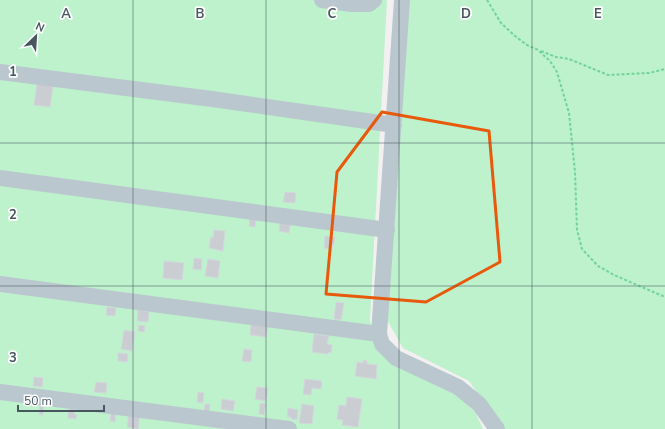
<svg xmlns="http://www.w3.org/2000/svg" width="665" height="429" font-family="'Nunito Sans',sans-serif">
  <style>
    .green { fill: #bdf2cc }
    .building { fill: #caced3; stroke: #d4d7dc }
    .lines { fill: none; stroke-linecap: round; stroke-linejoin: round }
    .path { stroke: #72d399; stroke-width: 2; stroke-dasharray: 3 2; stroke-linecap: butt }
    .minor { stroke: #bbc7ce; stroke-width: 16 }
    .marked { fill: none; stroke: #e8590c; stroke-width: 3; stroke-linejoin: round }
    .grid { fill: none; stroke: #47565f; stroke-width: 1; stroke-opacity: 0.55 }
    .grid-label { font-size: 13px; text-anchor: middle; font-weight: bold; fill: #47565f; stroke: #fff; stroke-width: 3.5; stroke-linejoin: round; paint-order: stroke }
  </style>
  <rect width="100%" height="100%" fill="#f3f0f1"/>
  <path class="green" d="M 0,0 L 387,0 L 370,320 L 375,343 L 455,390 L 475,412 L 483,429 L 0,429 Z
    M 405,0 L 665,0 L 665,429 L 502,429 L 469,381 L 403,348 L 386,318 Z"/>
  <path class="building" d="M 37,83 L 53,86 L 50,107 L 34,105 Z
    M 285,192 L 296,193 L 295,203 L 283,202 Z
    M 250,218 L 256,219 L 255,227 L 249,226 Z
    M 280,221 L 291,222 L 289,233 L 279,231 Z
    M 214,230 L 225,231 L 223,251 L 209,248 L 211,237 L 213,238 Z
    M 325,236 L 335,237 L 334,244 L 333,244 L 332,249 L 324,248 Z
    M 194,258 L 202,259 L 201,270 L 193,269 Z
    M 208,259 L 220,261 L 218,278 L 205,276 Z
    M 164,261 L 184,263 L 182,280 L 163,278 Z
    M 336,302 L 344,303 L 341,320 L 334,319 Z
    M 107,307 L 116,308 L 115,316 L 106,315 Z
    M 138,310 L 149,312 L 148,322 L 137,321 Z
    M 251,324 L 268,326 L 266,337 L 250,335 Z
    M 139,325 L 145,326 L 144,332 L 138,331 Z
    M 124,330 L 135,332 L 132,351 L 121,349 Z
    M 314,334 L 329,336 L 327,344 L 332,345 L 331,353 L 329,352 L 328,354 L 312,352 Z
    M 244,349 L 252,350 L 251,362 L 242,361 Z
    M 118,353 L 128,354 L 127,362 L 118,361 Z
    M 363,360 L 367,361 L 367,364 L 377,365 L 376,379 L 355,376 L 357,362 L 363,363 Z
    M 34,377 L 43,378 L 42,387 L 33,386 Z
    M 305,379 L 322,381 L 321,389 L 312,388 L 311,395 L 303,394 Z
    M 96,382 L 107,383 L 106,393 L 94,392 Z
    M 257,387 L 268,388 L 266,401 L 255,399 Z
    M 198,392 L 204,393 L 203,403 L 197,402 Z
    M 347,397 L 362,399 L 358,427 L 342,425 L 343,420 L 337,419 L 339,405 L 346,406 Z
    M 222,399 L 235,401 L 233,411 L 221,409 Z
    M 260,403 L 266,404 L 264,415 L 259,414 Z
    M 205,404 L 210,404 L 209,412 L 204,412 Z
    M 302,404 L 314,406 L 312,424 L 299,423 Z
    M 40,405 L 44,405 L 43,415 L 39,414 Z
    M 69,405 L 75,405 L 74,414 L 77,415 L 76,419 L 68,418 Z
    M 288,408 L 298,410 L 297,420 L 291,419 L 291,417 L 287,417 Z
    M 129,411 L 140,413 L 138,429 L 127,427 Z
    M 111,412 L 116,413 L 115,422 L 110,421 Z"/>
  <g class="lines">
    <path class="path" d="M 487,0 L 501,23 L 515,36 L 527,45 L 538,50 L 550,61 L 557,72 L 569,113 L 575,172 L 577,230 L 582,249 L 598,266 L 614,275 L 665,297
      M 541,51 L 556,57 L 569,59 L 608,75 L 649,73 L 665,69"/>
    <path class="minor" d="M 322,0 L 352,4 L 369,4 L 374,0
      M 402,0 L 379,334 L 382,344 L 396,358 L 458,387 L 479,404 L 497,429
      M 0,72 L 212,99 L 394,125
      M 0,178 L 387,230
      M 0,284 L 379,334
      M 0,392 L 289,429"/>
  </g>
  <path class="marked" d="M 382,112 L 489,131 L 500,262 L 426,302 L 326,294 L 337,172 Z"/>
  <path class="grid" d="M 133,0 L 133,429M 266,0 L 266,429M 399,0 L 399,429M 532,0 L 532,429M 0,143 L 665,143M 0,286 L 665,286"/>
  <g class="grid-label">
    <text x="66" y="18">A</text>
    <text x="200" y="18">B</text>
    <text x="332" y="18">C</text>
    <text x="466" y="18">D</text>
    <text x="598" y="18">E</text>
    <text x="13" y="76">1</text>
    <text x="13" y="219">2</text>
    <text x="13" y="362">3</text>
  </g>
  <g transform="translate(36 36) rotate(25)" stroke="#ffffff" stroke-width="3" paint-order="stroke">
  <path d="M0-3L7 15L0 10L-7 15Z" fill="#47565f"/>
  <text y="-6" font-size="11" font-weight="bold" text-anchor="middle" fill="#47565f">N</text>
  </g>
  <path d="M18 405v6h86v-6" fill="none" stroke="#47565f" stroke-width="2"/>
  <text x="24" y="405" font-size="12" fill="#47565f" stroke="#ffffff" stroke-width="3" paint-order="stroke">50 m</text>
</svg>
